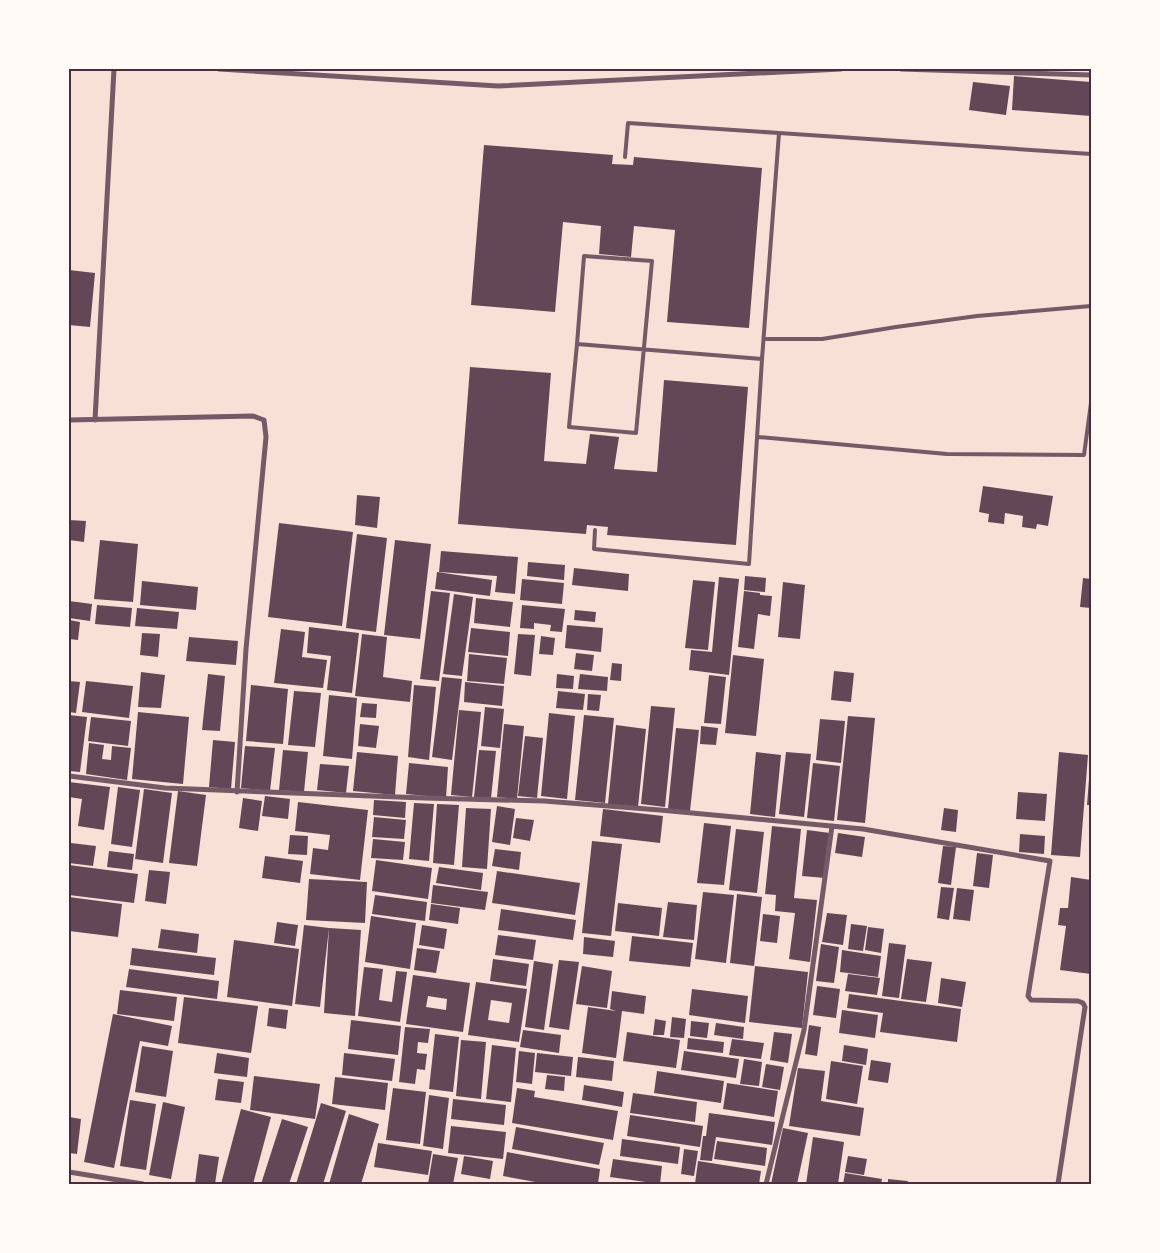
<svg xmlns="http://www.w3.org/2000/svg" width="1160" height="1253" font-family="'Fira Sans Condensed',sans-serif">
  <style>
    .building { fill: #644757; fill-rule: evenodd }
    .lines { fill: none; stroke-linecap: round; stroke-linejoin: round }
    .service { stroke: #755966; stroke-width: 4 }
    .minor { stroke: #755966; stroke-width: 5 }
    .neatline { fill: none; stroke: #4a2c40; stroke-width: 2 }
  </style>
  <rect width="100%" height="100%" fill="#f7e1d7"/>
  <path class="building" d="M 1014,76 L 1091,82 L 1091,116 L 1012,110 Z
    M 973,82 L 1010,86 L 1006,115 L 969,110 Z
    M 484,145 L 613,155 L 612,164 L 633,165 L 634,157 L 762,168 L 749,328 L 667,322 L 675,230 L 634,226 L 631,257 L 599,254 L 601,226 L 563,222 L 555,312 L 471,305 Z
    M 69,270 L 95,273 L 90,327 L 69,325 Z
    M 470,367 L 551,373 L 544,461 L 586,464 L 590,434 L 619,437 L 614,469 L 657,472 L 664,380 L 748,387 L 736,545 L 607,535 L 608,527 L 587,525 L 586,534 L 458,524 Z
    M 983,486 L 1053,496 L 1048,526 L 1037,524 L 1036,529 L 1022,527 L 1023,516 L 1005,513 L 1004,524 L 988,522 L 989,514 L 979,512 Z
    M 357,495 L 380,497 L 377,528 L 355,525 Z
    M 69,520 L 86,521 L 84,542 L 69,540 Z
    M 279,523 L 353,532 L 342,626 L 268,617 Z
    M 357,534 L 387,538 L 376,632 L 346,628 Z
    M 100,540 L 138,544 L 133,602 L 94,599 Z
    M 395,540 L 431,544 L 420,639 L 384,635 Z
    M 441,551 L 518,557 L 515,594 L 495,592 L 497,576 L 439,572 Z
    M 528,562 L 565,565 L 564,580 L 527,576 Z
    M 574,568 L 629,574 L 628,591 L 572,585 Z
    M 437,572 L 492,580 L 490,596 L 435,589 Z
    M 745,576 L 766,578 L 765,592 L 744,590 Z
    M 719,577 L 739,579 L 729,675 L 689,670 L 691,650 L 712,652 Z
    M 1083,578 L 1091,579 L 1091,608 L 1080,607 Z
    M 522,579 L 564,583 L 562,604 L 520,600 Z
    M 693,580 L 715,582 L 708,650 L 685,648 Z
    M 142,581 L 198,587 L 196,610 L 140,605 Z
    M 783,582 L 805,585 L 800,639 L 778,637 Z
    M 431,591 L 450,593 L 439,681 L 420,679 Z
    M 744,591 L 760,593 L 760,595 L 772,596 L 770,616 L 758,614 L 754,649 L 738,647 Z
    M 454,594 L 473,597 L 462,676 L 443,674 Z
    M 476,598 L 513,602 L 510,627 L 474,623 Z
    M 69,601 L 92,604 L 90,621 L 69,618 Z
    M 97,605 L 132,608 L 130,627 L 95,624 Z
    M 522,605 L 565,609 L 562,632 L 550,631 L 551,625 L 534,623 L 534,629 L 520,628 Z
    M 137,608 L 179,612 L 177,629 L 135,626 Z
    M 575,610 L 596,612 L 595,622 L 574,620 Z
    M 69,620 L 80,622 L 78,640 L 69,639 Z
    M 567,625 L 603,628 L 601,652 L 565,648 Z
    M 309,627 L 359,633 L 352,693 L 327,690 L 331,656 L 307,653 Z
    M 471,628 L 510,632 L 508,656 L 468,652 Z
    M 281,629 L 305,632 L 302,657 L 327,660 L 323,688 L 274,683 Z
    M 142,633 L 160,634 L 158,657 L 140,655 Z
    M 362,634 L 387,637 L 383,677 L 412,681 L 410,702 L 355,696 Z
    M 518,634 L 535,635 L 531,676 L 514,674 Z
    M 541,636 L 555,638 L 553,655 L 539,654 Z
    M 189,637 L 238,641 L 236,665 L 186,661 Z
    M 576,653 L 594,655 L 592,671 L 574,669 Z
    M 469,654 L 507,658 L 504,684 L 467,681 Z
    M 733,655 L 764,659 L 756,736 L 725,733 Z
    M 612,663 L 622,664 L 621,681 L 610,680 Z
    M 834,671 L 854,673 L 851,702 L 831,700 Z
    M 141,672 L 165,675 L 161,708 L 138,707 Z
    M 208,674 L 225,676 L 220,731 L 202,730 Z
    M 557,674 L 574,676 L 573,689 L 556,688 Z
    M 580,674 L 608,677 L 607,691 L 578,689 Z
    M 709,675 L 726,677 L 721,724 L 704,723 Z
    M 442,677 L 462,679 L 452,760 L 432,757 Z
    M 69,681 L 80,682 L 76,713 L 69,712 Z
    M 86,681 L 133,686 L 129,718 L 82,712 Z
    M 465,682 L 504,686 L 502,706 L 464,702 Z
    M 251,685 L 288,689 L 283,744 L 246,741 Z
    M 414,685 L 436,687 L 429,760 L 408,757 Z
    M 294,691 L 321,693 L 315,747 L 288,745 Z
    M 558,691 L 585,694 L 583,710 L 556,708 Z
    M 588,694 L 601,695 L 599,711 L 587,710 Z
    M 329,695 L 357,698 L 352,759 L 323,756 Z
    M 362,703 L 377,704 L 376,718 L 360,717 Z
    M 651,706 L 675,708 L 665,807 L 641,804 Z
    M 485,707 L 504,709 L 500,748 L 481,746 Z
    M 459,710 L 481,712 L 472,797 L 451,795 Z
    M 138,712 L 189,717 L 183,784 L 132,779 Z
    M 549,713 L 575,716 L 567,799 L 541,796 Z
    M 69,715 L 87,717 L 80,772 L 69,771 Z
    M 584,715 L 614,718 L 605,803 L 575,800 Z
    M 848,716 L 875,718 L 865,823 L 837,820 Z
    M 91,717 L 131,721 L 128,746 L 88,741 Z
    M 820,719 L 845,721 L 841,763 L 816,760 Z
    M 360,724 L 379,726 L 376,748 L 358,746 Z
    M 504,724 L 524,726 L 517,799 L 497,797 Z
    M 616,725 L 646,729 L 638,807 L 608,804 Z
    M 701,726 L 718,728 L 716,745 L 700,744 Z
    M 676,728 L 699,730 L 690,811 L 668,809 Z
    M 525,736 L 543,738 L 537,798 L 518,796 Z
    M 213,740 L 235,742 L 231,789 L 209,787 Z
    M 89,743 L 104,745 L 102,759 L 111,760 L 112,746 L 131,748 L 127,780 L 86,774 Z
    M 245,746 L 275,748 L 270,791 L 241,788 Z
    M 283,750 L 308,752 L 304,792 L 279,790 Z
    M 479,750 L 496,751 L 491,798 L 474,797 Z
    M 357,752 L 398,756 L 395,795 L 353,791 Z
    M 756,752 L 781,755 L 775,817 L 750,814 Z
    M 786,752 L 811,754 L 804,817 L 779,814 Z
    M 1059,752 L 1088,755 L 1080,857 L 1051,855 Z
    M 409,763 L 448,767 L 446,798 L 406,794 Z
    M 813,763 L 840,766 L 834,821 L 807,818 Z
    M 320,764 L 349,766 L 346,793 L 317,790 Z
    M 1090,766 L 1091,766 L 1091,805 L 1087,805 Z
    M 69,782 L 110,787 L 104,830 L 78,826 L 82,799 L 69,797 Z
    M 118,787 L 140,790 L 132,847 L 111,844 Z
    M 144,789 L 172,793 L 163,863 L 135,859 Z
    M 178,791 L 206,795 L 197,866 L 169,863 Z
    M 1018,792 L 1047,794 L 1045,821 L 1016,819 Z
    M 265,796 L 290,799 L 288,819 L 262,816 Z
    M 243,798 L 262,801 L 258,831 L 239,828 Z
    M 374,800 L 406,802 L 405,818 L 373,815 Z
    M 298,802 L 368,810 L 360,880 L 310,874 L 313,848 L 328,850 L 330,835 L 295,831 Z
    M 414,803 L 434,804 L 429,861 L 409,859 Z
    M 437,804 L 459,805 L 454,865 L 433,863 Z
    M 497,806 L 515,809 L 510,845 L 492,842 Z
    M 466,808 L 491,809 L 487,869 L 462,867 Z
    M 944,808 L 958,810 L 956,832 L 941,830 Z
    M 603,809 L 663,816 L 660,843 L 600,836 Z
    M 374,817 L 406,820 L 404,839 L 372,837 Z
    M 516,818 L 534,820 L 530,841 L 513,838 Z
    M 704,823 L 731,826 L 724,885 L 697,883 Z
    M 772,826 L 801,829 L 794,898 L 817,900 L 810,962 L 789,959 L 795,913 L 775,911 L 776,895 L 765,894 Z
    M 736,829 L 764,832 L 757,893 L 729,890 Z
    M 807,830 L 830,833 L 825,878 L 802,876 Z
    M 838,833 L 865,837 L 862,857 L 835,853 Z
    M 1020,834 L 1045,836 L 1044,854 L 1019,852 Z
    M 290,835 L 308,836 L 307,855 L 288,854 Z
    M 373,839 L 405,842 L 403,860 L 371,858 Z
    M 592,841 L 622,844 L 611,936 L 582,933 Z
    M 71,843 L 96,846 L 93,866 L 69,863 Z
    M 943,846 L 956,847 L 951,885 L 938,883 Z
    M 495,849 L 521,852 L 519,870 L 492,866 Z
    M 109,851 L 134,854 L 132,870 L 107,867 Z
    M 977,853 L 993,855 L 989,888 L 973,886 Z
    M 265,856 L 303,861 L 300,883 L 262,878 Z
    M 376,860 L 432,868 L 428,899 L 372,891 Z
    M 69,865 L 138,874 L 134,903 L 69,895 Z
    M 439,867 L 483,873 L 481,890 L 436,883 Z
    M 149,870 L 170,872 L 166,904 L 145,901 Z
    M 497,871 L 580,883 L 575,915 L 492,903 Z
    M 1071,877 L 1091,880 L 1091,974 L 1060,970 L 1066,926 L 1058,925 L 1060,908 L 1068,908 Z
    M 309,879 L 367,882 L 365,923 L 306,920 Z
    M 433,885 L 488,892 L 485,910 L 431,903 Z
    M 941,887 L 954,888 L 949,920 L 937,918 Z
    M 957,888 L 974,890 L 970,921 L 953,919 Z
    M 703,892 L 734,895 L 726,963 L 695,959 Z
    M 737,894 L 762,897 L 754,966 L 730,963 Z
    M 375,895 L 427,902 L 425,921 L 372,914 Z
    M 69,897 L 122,904 L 118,937 L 69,931 Z
    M 668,902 L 697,905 L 694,940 L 663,937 Z
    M 618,903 L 662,908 L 659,936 L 615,931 Z
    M 431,904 L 460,908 L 458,924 L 429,920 Z
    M 501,909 L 576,920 L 573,940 L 498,930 Z
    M 827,913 L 847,915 L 843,945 L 822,942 Z
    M 763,914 L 780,916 L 777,943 L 760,941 Z
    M 371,916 L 416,923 L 410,969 L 365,962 Z
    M 277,922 L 298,925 L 295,946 L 274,943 Z
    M 851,924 L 867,926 L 863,951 L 848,949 Z
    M 304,925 L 329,928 L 320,1007 L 295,1004 Z
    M 422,925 L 447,929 L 444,949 L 419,945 Z
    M 868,927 L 884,929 L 881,953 L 865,950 Z
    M 329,928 L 361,930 L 355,1016 L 324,1013 Z
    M 161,929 L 199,934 L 197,953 L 158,948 Z
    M 498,935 L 536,940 L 533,960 L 495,955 Z
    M 632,936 L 693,943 L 690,967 L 629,961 Z
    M 584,937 L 615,941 L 613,957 L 583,954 Z
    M 234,940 L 299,949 L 292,1006 L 227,997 Z
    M 889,943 L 906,945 L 899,998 L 882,996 Z
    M 821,944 L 839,947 L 834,983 L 816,981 Z
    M 132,948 L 216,958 L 214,975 L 130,965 Z
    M 417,948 L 440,951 L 436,973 L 414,970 Z
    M 842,950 L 881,956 L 878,977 L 840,972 Z
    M 493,959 L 529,964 L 526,986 L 490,981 Z
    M 907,959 L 932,962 L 926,1002 L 901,999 Z
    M 559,960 L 579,962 L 569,1030 L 549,1027 Z
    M 534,961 L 553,964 L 544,1030 L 525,1027 Z
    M 582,966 L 612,971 L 607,1008 L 576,1004 Z
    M 755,966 L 808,972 L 802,1028 L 749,1022 Z
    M 364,967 L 383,969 L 379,1000 L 392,1002 L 396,971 L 407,972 L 400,1022 L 358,1016 Z
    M 129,969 L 219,981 L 217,999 L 126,987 Z
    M 848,974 L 880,978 L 877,995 L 845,991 Z
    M 413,975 L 470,983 L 463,1032 L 406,1024 ZM 428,996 L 447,999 L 446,1010 L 426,1007 Z
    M 941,978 L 966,982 L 962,1007 L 938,1003 Z
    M 476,982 L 527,989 L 519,1042 L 468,1035 ZM 491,1000 L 512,1003 L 509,1023 L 488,1020 Z
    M 817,986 L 840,989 L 836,1018 L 813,1015 Z
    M 692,989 L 748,996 L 745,1023 L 689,1015 Z
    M 120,990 L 177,997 L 174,1021 L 117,1014 Z
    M 612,991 L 646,996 L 644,1014 L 622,1011 L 616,1058 L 582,1053 L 588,1007 L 616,1011 L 610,1009 Z
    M 849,994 L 961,1009 L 957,1042 L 880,1032 L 883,1013 L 847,1008 Z
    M 184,997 L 258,1006 L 251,1053 L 178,1043 Z
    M 269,1008 L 288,1010 L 286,1029 L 267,1026 Z
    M 842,1010 L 878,1015 L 875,1038 L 839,1033 Z
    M 113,1014 L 172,1026 L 168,1046 L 140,1041 L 114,1168 L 84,1162 Z
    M 672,1017 L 686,1019 L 684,1038 L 670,1037 Z
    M 655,1019 L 666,1021 L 664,1035 L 653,1035 Z
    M 351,1020 L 401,1026 L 398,1055 L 348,1049 Z
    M 691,1021 L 709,1023 L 707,1038 L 690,1036 Z
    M 716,1023 L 744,1027 L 743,1039 L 714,1035 Z
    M 809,1025 L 821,1027 L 817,1056 L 805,1054 Z
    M 405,1027 L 430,1029 L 428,1043 L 418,1042 L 417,1053 L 427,1054 L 425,1070 L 417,1069 L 415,1084 L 399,1082 Z
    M 523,1030 L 561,1035 L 559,1053 L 520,1047 Z
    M 627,1032 L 680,1040 L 676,1068 L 623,1061 Z
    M 774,1032 L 792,1034 L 788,1063 L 770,1060 Z
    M 435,1034 L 459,1037 L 453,1092 L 429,1089 Z
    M 688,1038 L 724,1042 L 723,1053 L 687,1049 Z
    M 732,1039 L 764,1043 L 761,1059 L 729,1055 Z
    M 461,1040 L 486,1042 L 481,1099 L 456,1096 Z
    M 492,1045 L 516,1048 L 511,1102 L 486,1099 Z
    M 844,1045 L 868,1049 L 866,1065 L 842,1061 Z
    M 142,1046 L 173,1051 L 166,1097 L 135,1092 Z
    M 519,1051 L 535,1053 L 532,1084 L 516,1082 Z
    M 684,1051 L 739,1059 L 736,1078 L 681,1070 Z
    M 217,1053 L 249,1058 L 247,1077 L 214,1073 Z
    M 344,1053 L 395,1059 L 392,1081 L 342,1075 Z
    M 537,1053 L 573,1057 L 571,1076 L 535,1072 Z
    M 578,1057 L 614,1061 L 612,1081 L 576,1077 Z
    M 744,1059 L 762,1062 L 759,1086 L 740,1084 Z
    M 871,1060 L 891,1063 L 888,1083 L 868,1080 Z
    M 831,1061 L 863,1066 L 857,1104 L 826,1099 Z
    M 766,1064 L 784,1067 L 780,1090 L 762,1087 Z
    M 798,1068 L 825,1071 L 821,1101 L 864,1108 L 860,1136 L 789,1126 Z
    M 657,1071 L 724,1081 L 721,1103 L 654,1093 Z
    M 547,1075 L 565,1077 L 564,1091 L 545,1089 Z
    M 254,1076 L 320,1084 L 315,1119 L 250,1110 Z
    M 335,1077 L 388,1083 L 385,1110 L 332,1104 Z
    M 218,1079 L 244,1082 L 241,1103 L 215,1100 Z
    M 727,1083 L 778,1091 L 774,1117 L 723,1109 Z
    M 584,1085 L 624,1092 L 622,1107 L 582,1100 Z
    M 393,1088 L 426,1092 L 420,1144 L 386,1140 Z
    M 517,1088 L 535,1091 L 534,1097 L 618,1111 L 613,1140 L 512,1123 Z
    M 633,1093 L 697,1102 L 695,1122 L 630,1113 Z
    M 429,1095 L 449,1098 L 443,1149 L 423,1146 Z
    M 453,1099 L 506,1105 L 504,1125 L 451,1119 Z
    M 130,1100 L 156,1104 L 146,1170 L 120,1166 Z
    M 163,1102 L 185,1107 L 171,1179 L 149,1175 Z
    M 321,1103 L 346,1111 L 323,1184 L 296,1184 Z
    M 241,1109 L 271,1117 L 253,1184 L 221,1184 Z
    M 709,1113 L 775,1122 L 772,1145 L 716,1137 L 712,1161 L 700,1160 L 703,1136 L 706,1136 Z
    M 349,1114 L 379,1124 L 361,1184 L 329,1184 Z
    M 630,1115 L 703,1126 L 700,1147 L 627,1136 Z
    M 69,1117 L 81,1119 L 77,1154 L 69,1153 Z
    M 282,1119 L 308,1127 L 289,1184 L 261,1184 Z
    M 451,1126 L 506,1132 L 503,1159 L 448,1153 Z
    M 516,1127 L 604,1143 L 599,1165 L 512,1149 Z
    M 783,1128 L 808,1133 L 797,1184 L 771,1184 Z
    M 813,1137 L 844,1142 L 838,1184 L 806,1184 Z
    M 622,1139 L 680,1147 L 678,1164 L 620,1156 Z
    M 717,1141 L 767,1148 L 765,1166 L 714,1159 Z
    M 378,1143 L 432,1151 L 428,1175 L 374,1167 Z
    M 684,1149 L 698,1151 L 694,1176 L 681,1174 Z
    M 507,1152 L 600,1169 L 598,1184 L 546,1184 L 503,1176 Z
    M 199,1154 L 219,1157 L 215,1184 L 195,1184 Z
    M 433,1154 L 458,1158 L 453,1184 L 428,1184 Z
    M 464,1156 L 493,1161 L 490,1179 L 461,1174 Z
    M 848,1156 L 867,1159 L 864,1175 L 845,1172 Z
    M 613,1159 L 662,1166 L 660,1184 L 610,1177 Z
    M 698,1161 L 761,1171 L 759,1184 L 695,1184 Z
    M 845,1173 L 882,1179 L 881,1184 L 843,1184 Z
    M 888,1179 L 908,1181 L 907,1184 L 888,1184 Z"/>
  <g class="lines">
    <path class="service" d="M 625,157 L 628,123 L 779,133
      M 764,339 L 822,339 L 896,327 L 977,316 L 1091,306
      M 577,344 L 569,427 L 636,433 L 652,261 L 584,256 L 577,344 L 762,359 L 779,133 L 1091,154
      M 758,437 L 947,454 L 1084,455 L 1091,403
      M 595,530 L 594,549 L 749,564 L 762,359"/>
    <path class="minor" d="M 219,69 L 498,86 L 841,69
      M 901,69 L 1091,75
      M 69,420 L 253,416 L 264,420 L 266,437 L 246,649 L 237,792
      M 95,420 L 114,69
      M 69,776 L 165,788 L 424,798 L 544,801 L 660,810 L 863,829 L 1050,861 L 1028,996 L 1031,1000 L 1078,1001 L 1083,1003 L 1085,1007 L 1058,1184
      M 69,1172 L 143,1184
      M 766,1184 L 804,1030 L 832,826"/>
  </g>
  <rect width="1160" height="1253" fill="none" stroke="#fffaf5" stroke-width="140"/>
  <rect x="70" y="70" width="1020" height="1113" class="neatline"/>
</svg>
